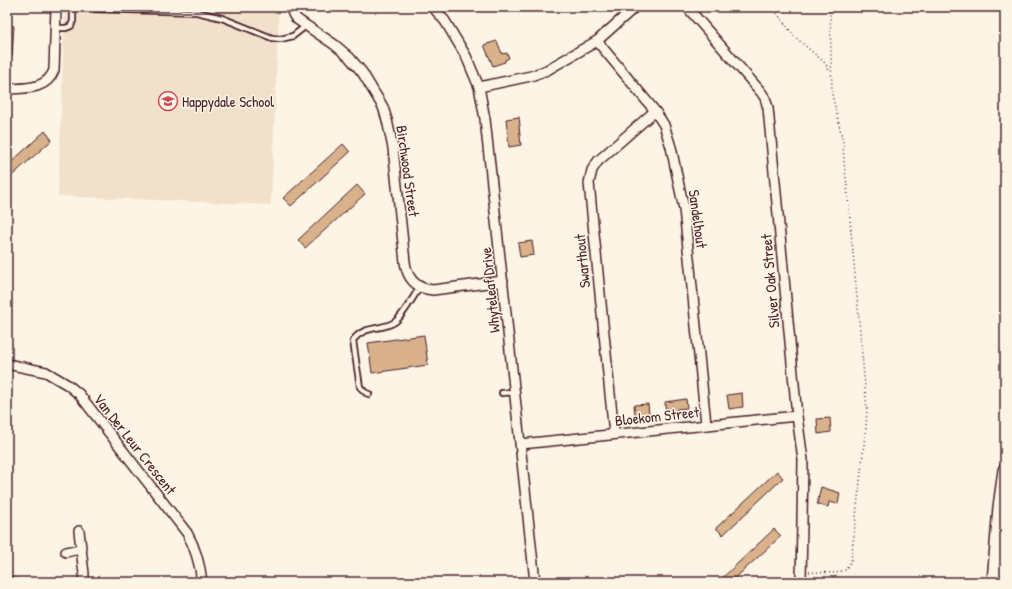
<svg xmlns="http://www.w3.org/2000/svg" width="1012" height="589" font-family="'Patrick Hand',sans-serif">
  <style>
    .built { fill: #f2e1ca }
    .building { fill: #d9b18a; stroke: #4a1f2b }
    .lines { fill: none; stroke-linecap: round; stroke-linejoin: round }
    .lane-casing { stroke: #4a1f2b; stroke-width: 8 }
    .street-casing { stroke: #4a1f2b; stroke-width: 12 }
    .secondary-casing { stroke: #4a1f2b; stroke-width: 16 }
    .path { stroke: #4a1f2b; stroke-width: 1.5; stroke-dasharray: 1 3; stroke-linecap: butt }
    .lane { stroke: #fcf5e5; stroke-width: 4.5 }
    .street { stroke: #fcf5e5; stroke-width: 9 }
    .secondary { stroke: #fcf5e5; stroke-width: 13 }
    .labels { text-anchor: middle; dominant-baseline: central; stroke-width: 3; stroke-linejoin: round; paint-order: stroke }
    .poi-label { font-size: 15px; fill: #4a1f2b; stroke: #fcf5e5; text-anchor: start }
    .street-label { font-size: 15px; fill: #4a1f2b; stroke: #fcf5e5 }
  </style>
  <rect width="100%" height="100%" fill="#fcf5e5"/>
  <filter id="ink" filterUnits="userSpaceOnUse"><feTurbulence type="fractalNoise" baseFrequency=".025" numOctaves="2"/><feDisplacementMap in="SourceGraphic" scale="8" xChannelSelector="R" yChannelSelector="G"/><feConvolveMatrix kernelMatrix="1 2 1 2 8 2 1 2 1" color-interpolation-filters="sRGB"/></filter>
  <g filter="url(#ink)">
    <path class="built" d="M 65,7 L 279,7 L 271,205 L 58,196 Z"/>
    <path class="building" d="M 7,25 L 14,26 L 12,56 L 7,56 Z
      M 497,41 L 502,54 L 507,53 L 509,58 L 505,60 L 505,62 L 493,66 L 484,45 Z
      M 519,117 L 520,126 L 519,126 L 521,145 L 509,147 L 506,119 Z
      M 45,131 L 52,140 L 7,180 L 7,166 Z
      M 343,144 L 350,152 L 291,206 L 283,198 Z
      M 357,185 L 365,194 L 305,248 L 298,240 Z
      M 532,241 L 534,255 L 520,257 L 518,243 Z
      M 424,335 L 428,365 L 372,373 L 368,343 Z
      M 742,393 L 743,407 L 729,409 L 727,395 Z
      M 686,399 L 687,408 L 677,409 L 677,414 L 666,415 L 665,402 Z
      M 648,404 L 649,414 L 635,415 L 634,405 Z
      M 830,418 L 831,432 L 818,434 L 817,419 Z
      M 777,471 L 783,478 L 723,535 L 716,528 Z
      M 821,487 L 840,493 L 838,504 L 829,502 L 828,507 L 817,504 Z
      M 774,529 L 781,536 L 731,582 L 718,582 Z"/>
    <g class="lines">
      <g class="lane-casing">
        <path id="lane" d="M 95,9 L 197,12 L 222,18 L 272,38 L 281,39 L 293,36 L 307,25
          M 55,28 L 66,28 L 71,26 L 73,21 L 73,7
          M 502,393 L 515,392
          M 369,394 L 366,393 L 360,387 L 353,341 C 363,324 385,331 396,321 C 404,314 413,297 420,287"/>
      </g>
      <g class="street-casing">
        <path id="street" d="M 290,7 L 294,16 L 298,20 L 335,45 L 349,57 L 362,72 L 383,107 L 387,120 L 393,148 L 405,262 C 407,278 416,289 433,290 L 503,281
          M 433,7 L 445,21 L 466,56 L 479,87 L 485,119 L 535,582
          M 687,7 L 761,92 L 765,98 L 768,108 L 797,416 L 803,460 L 801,582
          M 597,41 L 655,111 L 664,125 L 671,147 L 684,209 L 706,424
          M 479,87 L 531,76 L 547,70 L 597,41 L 635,7
          M 7,89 C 25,88 47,90 54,70 L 56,7
          M 7,364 L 46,372 L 68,385 L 79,394 L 187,533 C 196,549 200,564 202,582
          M 614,434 L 589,183 L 592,170 L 598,161 L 655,111
          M 521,444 L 797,416
          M 79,531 L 84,574 L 83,582
          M 66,552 L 80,549"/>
      </g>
      <g class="secondary-casing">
        <path id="secondary" d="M 994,582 L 1000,507 L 1005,470"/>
      </g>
      <path class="path" d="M 772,7 L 794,36 L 825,63 L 830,72
        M 809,572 L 836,573 L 845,570 L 851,561 L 866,427 L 867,409 L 847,186 L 844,163 L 843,142 L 832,94 L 830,7
        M 7,575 L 27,582"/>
      <use href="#lane" class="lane"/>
      <use href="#street" class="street"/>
      <use href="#secondary" class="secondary"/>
    </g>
  </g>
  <defs>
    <g id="school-ring" transform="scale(1)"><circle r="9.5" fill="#fcf5e5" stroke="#d1495b" stroke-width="1.5"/><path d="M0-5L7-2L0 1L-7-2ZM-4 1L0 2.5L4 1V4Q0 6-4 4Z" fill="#d1495b"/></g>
  </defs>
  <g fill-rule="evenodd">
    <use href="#school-ring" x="168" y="101"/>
  </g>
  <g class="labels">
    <g class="poi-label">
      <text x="182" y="101">Happydale School</text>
    </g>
    <g class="street-label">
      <text transform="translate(408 171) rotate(82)">Birchwood Street</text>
      <text transform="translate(698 219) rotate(82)">Sandelhout</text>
      <text transform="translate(582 261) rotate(-96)">Swarthout</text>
      <text transform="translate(770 281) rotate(-95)">Silver Oak Street</text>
      <text transform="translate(490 290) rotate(-96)">Whyteleaf Drive</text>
      <text transform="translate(657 416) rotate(-6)">Bloekom Street</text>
      <text transform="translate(135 444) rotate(52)">Van Der Leur Crescent</text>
    </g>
  </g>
  <rect width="1012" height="589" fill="none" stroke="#fcf5e5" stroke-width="24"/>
  <rect x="12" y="12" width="988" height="565" fill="none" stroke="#4a1f2b" stroke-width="1.5" filter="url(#ink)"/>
</svg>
